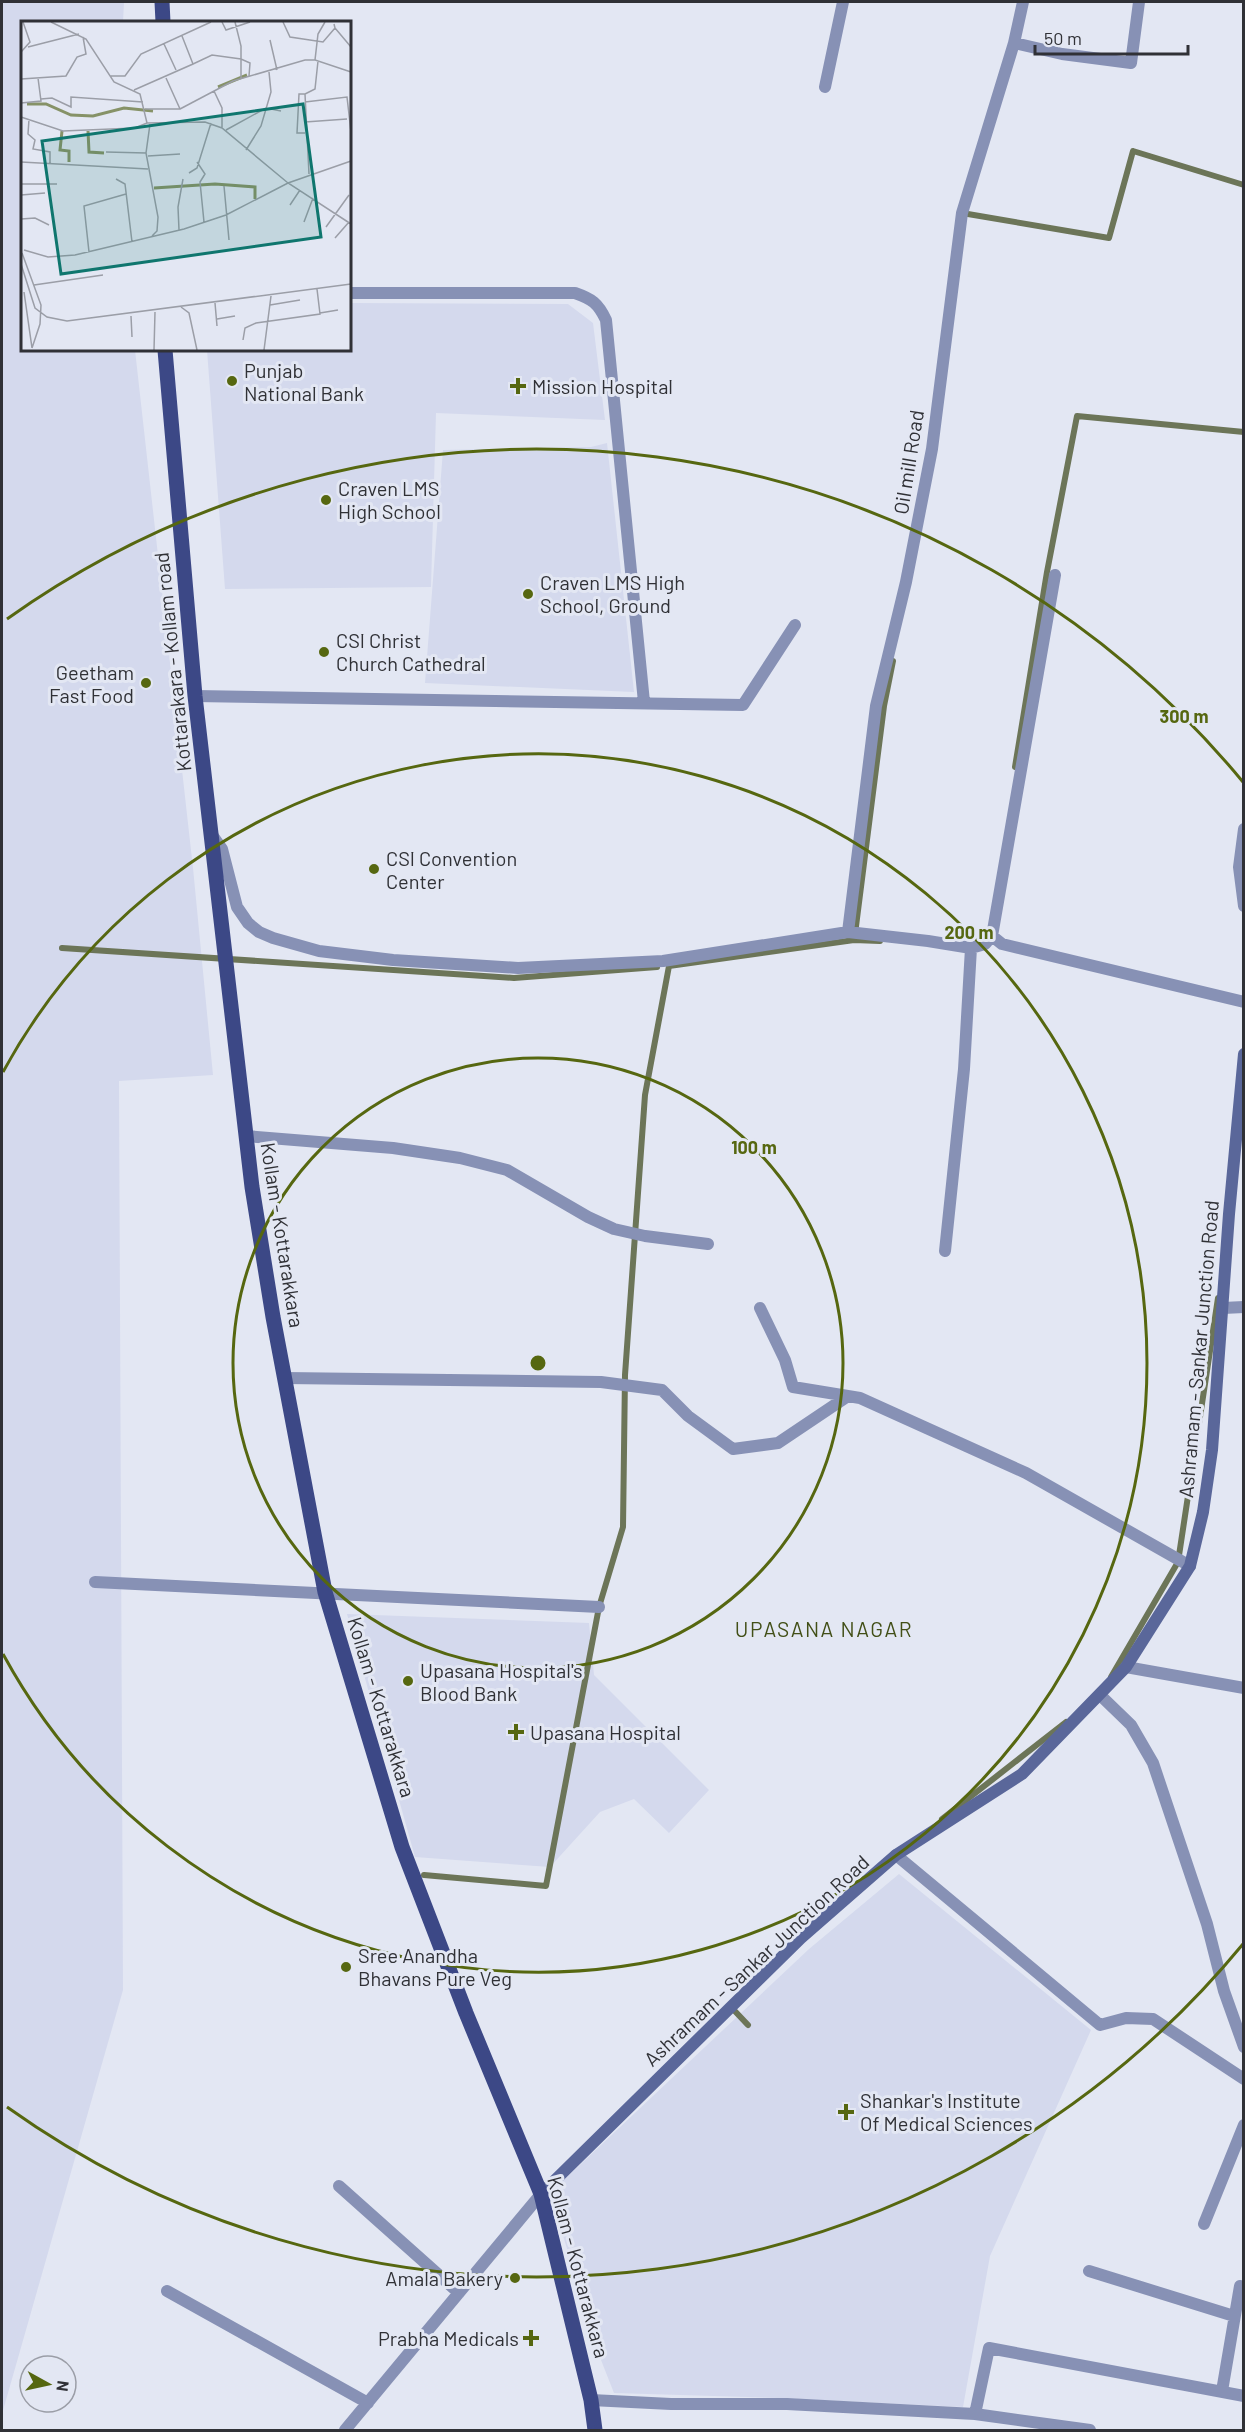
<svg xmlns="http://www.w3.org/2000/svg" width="1245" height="2432" font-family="Barlow,sans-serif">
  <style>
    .built { fill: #d4d9ed }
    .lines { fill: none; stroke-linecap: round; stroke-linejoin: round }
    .stream { stroke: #6c7558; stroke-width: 6 }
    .street { stroke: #8791b5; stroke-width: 12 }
    .secondary { stroke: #5a679a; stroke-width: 12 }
    .primary { stroke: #3c4886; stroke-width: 15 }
    .ring { fill: none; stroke: #566710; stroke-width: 3 }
    .poi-dot { fill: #566710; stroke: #e3e7f3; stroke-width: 2 }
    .labels { text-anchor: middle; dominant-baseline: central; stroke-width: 6; stroke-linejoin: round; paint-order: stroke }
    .poi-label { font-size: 20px; fill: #303136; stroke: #e3e7f3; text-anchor: start }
    .street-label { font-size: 20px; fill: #303136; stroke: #e3e7f3 }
    .neighbourhood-label { font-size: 21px; letter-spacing: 1.5px; fill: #424f17; stroke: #e3e7f3 }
    .inset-river { fill: none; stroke: #869267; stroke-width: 3 }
    .inset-road { fill: none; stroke: #9b9ea7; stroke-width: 1.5 }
    .view { fill: #0f766e; fill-opacity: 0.15; stroke: #0f766e; stroke-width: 3 }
    .inset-edge { fill: none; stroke: #303136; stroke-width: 3 }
    .centre { fill: #566710; stroke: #e3e7f3; stroke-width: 3 }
    .ring-label { font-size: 18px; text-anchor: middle; font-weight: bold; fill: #566710; stroke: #e3e7f3; stroke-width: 6; stroke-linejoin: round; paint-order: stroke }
  </style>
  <rect width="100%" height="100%" fill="#e3e7f3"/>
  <path class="built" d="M 2,2 L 124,2 L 123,22 L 22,22 L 22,350 L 135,350 L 193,868 L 213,1075 L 119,1081 L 123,1990 L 2,2414 Z
    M 350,303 L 568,304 L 593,323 L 605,420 L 436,413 L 431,587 L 225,589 L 207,350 L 350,350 Z
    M 607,443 L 634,692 L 425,683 L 443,450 L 591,447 Z
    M 347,1614 L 589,1623 L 594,1675 L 709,1790 L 669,1833 L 634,1799 L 600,1812 L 550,1867 L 415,1857 Z
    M 899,1874 L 1091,2030 L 990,2256 L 963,2407 L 778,2398 L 614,2393 L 601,2360 L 550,2193 L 809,1949 Z"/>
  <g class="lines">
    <path class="stream" d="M 962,213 L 1109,238 L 1133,151 L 1244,185
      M 1015,767 L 1047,572 L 1077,416 L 1244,432
      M 855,934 L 884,706 L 893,661
      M 62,948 L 514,978 L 657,967
      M 1111,1677 L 1178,1562 L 1218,1298
      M 942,1819 L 1066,1722
      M 424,1875 L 546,1886 L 599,1607 L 623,1527 L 625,1375 L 645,1095 L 669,966 L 854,940 L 880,941
      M 732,2005 L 731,2007 L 748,2025"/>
    <path class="street" d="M 1014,43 L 1062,54 L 1131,63 L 1139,2
      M 825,87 L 843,2
      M 350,293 L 575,293 C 592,299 598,303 606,320 L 644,702
      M 195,696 L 743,705 L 795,625
      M 1244,829 L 1239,867 L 1244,906
      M 212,835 L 222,849 L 237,907 L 248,923 L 259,932 L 273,938 L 319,951 L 393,960 L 518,968 L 663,961 L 848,932 L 928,941 L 971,948 L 985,944 L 992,936 L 1002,944 L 1244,1002
      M 848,932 L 876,706 L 906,582 L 932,449 L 962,213 L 1014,43 L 1023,2
      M 992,936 L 1055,575
      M 246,1136 L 393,1148 L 460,1158 L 507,1170 L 588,1217 L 614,1229 L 645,1236 L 708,1244
      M 945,1251 L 964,1069 L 971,948
      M 760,1308 L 785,1360 L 793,1387 L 860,1398 L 1026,1473 L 1190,1566
      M 1223,1308 L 1244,1307
      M 285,1378 L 601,1382 L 662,1390 L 688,1416 L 733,1449 L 778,1443 L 848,1396
      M 95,1582 L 599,1607
      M 1126,1667 L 1244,1688
      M 1100,1695 L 1131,1725 L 1153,1763 L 1207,1924 L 1224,1991 L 1244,2047
      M 896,1855 L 1100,2025 L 1126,2018 L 1153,2019 L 1244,2079
      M 339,2186 L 459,2293
      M 1204,2224 L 1244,2125
      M 1089,2271 L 1234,2316
      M 167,2291 L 368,2403
      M 1222,2391 L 1240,2286 L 1244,2287
      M 591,2400 L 671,2404 L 787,2404 L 975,2414 L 1090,2430
      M 975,2414 L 989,2348 L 1244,2396
      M 345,2430 L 541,2194"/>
    <path class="secondary" d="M 541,2194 L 801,1938 L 896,1855 L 1022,1774 L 1126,1667 L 1190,1566 L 1203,1512 L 1212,1450 L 1229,1214 L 1244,1054"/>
    <path class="primary" d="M 162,2 L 163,22
      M 165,350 L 195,696 L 252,1187 L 273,1317 L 325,1592 L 402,1847 L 466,2013 L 541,2194 L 591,2400 L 595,2430"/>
  </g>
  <g class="ring">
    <circle cx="538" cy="1363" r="305"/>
    <path d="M3 1072A609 609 0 1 1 3 1654"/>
    <path d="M1243 1944A914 914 0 0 1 7 2107M7 619A914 914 0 0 1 1243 782"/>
  </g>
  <g class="poi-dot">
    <circle cx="232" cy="381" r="6"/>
    <path d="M515 377h6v6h6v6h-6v6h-6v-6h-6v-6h6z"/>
    <circle cx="326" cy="500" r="6"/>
    <circle cx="528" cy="594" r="6"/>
    <circle cx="324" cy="652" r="6"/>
    <circle cx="146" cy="683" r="6"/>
    <circle cx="374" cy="869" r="6"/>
    <circle cx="408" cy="1681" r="6"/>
    <path d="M513 1723h6v6h6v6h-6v6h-6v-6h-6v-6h6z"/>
    <circle cx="346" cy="1967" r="6"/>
    <path d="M843 2103h6v6h6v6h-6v6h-6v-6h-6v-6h6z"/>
    <circle cx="515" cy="2278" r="6"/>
    <path d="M528 2329h6v6h6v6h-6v6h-6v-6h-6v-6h6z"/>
  </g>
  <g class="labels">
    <g class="poi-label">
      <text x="244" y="370">Punjab<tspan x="244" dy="23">National Bank</tspan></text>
      <text x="532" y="386">Mission Hospital</text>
      <text x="338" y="488">Craven LMS<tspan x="338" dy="23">High School</tspan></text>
      <text x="540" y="582">Craven LMS High<tspan x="540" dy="23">School, Ground</tspan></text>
      <text x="336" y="640">CSI Christ<tspan x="336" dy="23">Church Cathedral</tspan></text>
      <text x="134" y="672" text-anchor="end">Geetham<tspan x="134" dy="23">Fast Food</tspan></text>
      <text x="386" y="858">CSI Convention<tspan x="386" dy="23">Center</tspan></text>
      <text x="420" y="1670">Upasana Hospital's<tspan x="420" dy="23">Blood Bank</tspan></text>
      <text x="530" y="1732">Upasana Hospital</text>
      <text x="358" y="1955">Sree Anandha<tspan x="358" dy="23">Bhavans Pure Veg</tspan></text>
      <text x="860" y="2100">Shankar's Institute<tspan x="860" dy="23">Of Medical Sciences</tspan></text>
      <text x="503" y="2278" text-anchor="end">Amala Bakery</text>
      <text x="519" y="2338" text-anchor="end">Prabha Medicals</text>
    </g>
    <g class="street-label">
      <text transform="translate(908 462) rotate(-81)">Oil mill Road</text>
      <text transform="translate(172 662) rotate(-96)">Kottarakara - Kollam road</text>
      <text transform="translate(283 1235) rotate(81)">Kollam - Kottarakkara</text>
      <text transform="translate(1198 1349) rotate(-85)">Ashramam - Sankar Junction Road</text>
      <text transform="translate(382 1707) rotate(73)">Kollam - Kottarakkara</text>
      <text transform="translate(756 1960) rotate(-43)">Ashramam - Sankar Junction Road</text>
      <text transform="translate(579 2267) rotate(75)">Kollam - Kottarakkara</text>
    </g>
    <g class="neighbourhood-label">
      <text x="824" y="1628">UPASANA NAGAR</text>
    </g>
  </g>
  <g transform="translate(21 21)">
    <rect width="330" height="330" fill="#e3e7f3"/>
    <path class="inset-river" d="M 197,66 L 226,54M 6,83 L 25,83 L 50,94 L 72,95 L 103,87 L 132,90M 41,110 L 39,129 L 48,130 L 48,141M 67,110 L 68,131 L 83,132M 133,167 L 194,163 L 234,166 L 234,178"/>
    <path class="inset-road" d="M 30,1 L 65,18 L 93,61 L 119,73 L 126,102M 201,1 L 205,9 L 229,1M 214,1 L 220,25 L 220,58M 262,1 L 269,16 L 302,21 L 314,7 L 313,3M 304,1 L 297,13 L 294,39 L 330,51M 314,7 L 330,26M 249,19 L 256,49M 143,23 L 155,49M 7,26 L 58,13M 0,31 L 9,21 L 2,1M 172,43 L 191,34 L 220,38 L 229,42 L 228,55M 89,55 L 104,55 L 120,33 L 190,1M 0,58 L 45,55 L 56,36 L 65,33 L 62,16M 113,69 L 172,43 L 161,15M 193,70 L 201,87 L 201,107M 20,78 L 31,77 L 50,86 L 50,76 L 122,81M 284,81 L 326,76 L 330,111M 0,82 L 20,80 L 17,57M 124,88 L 159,88 L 145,57M 159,88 L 212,60 L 284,39 L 294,39M 0,96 L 42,110 L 114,107 L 126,102M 8,98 L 7,113 L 14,119 L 12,128 L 29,131 L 29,144M 284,101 L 326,98M 126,102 L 184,101 L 201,107 L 267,162 L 330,203M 129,103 L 125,132 L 137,196 L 136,210 L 131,215M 205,109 L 245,87 L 260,90M 284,112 L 276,112 L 278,73 L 284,73M 225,129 L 240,105 L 250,71 L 248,51M 85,131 L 125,132M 127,135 L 159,133M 0,141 L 127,148M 176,141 L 184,153 L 179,161 L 183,201M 168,152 L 176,147 L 190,102M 288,153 L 284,73 L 294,68 L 297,40M 95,158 L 104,163 L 111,221M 0,163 L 36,163M 203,165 L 208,219M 0,174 L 24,172M 269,184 L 279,169M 0,198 L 14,197 L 28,204M 283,201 L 292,177M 305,206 L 328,174M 158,209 L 157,186 L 162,158M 314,217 L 328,201M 3,229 L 27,236 L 54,234 L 163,208 L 205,194 L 267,162 L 330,140M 68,231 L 63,185 L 105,173M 1,232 L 20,284 L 19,303 L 11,327M 0,243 L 14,287 L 26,296 L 46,300 L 330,263M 13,264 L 82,254M 3,271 L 11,327M 194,282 L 196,305M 249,284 L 279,279M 160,286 L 168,292 L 176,329M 299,292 L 317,289M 110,295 L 111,316M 196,298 L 214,295M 222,319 L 224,307 L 235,302 L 299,293 L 296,268M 133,329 L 134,291M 243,329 L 250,275"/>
    <path class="view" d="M 282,83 L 300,216 L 40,253 L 21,120 Z"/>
    <rect width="330" height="330" class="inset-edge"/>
  </g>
  <circle cx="538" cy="1363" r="9" class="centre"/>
  <g class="ring-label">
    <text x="1184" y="723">300 m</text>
    <text x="969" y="939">200 m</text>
    <text x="754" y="1154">100 m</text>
  </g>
  <rect width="1245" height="2432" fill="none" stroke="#303136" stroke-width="6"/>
  <g transform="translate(48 2384) rotate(98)"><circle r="28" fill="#e3e7f3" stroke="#9b9ea7" stroke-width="1.5"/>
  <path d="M0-4.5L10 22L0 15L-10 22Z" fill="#566710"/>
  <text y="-9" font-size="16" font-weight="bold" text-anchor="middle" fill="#303136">N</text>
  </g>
  <path d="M1035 45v9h153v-9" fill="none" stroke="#303136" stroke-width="3"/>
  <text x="1044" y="45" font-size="18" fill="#303136" stroke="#e3e7f3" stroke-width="4.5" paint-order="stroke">50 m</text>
</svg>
